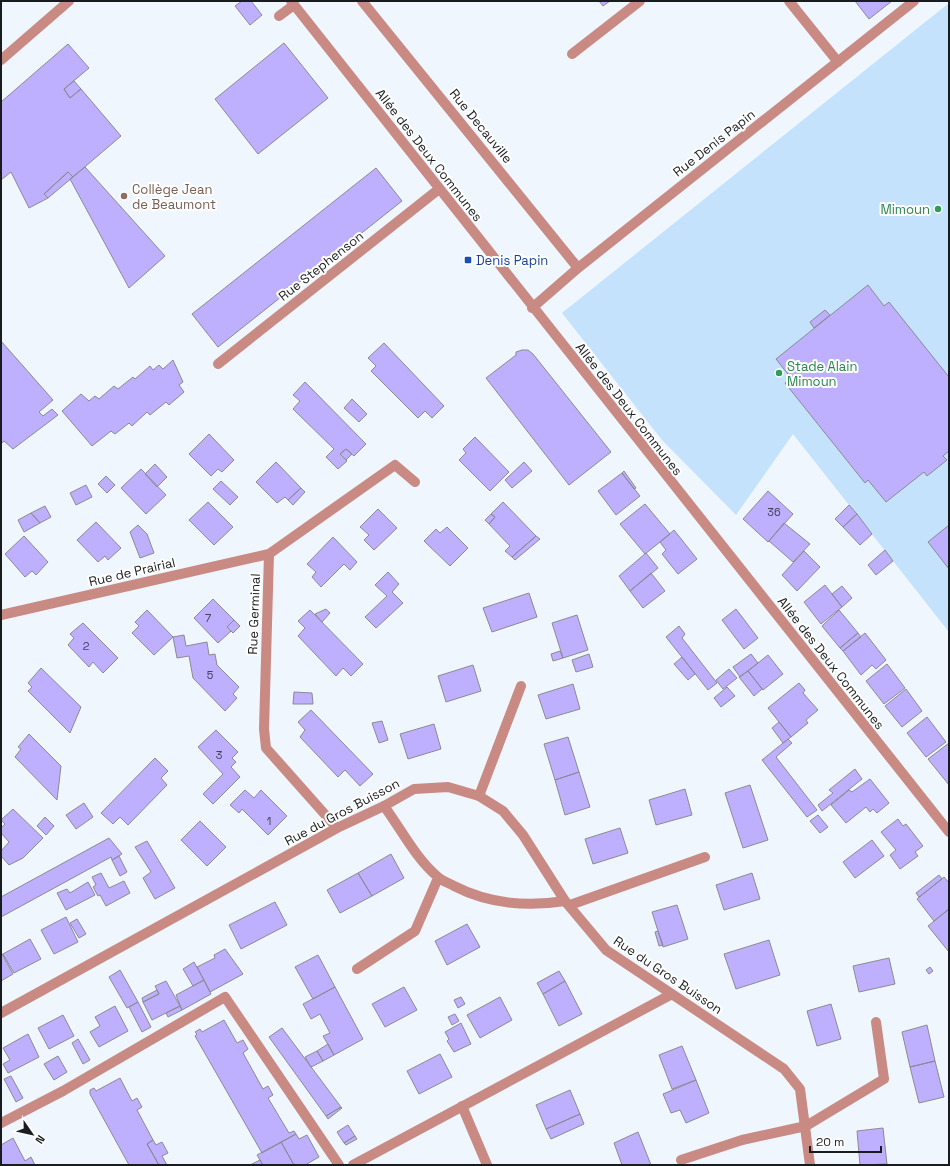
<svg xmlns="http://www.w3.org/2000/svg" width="950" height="1166" font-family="'Space Grotesk',sans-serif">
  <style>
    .green { fill: #c4e2fc }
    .building { fill: #beb0fe; stroke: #8b8a92 }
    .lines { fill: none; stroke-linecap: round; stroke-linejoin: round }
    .service { stroke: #c88a83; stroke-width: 10 }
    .minor { stroke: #c88a83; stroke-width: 10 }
    .education-dot { fill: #8d6e63; stroke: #fff; stroke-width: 1.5 }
    .leisure-dot { fill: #2e9e5b; stroke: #fff; stroke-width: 1.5 }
    .transit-dot { fill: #1a4fb4; stroke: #fff; stroke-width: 1.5 }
    .labels { text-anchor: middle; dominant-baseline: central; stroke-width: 4; stroke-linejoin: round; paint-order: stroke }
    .number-label { font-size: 11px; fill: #424156 }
    .street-label { font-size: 13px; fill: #191c1e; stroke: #fff }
    .education-label { font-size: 13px; fill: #785e54; stroke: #fff; text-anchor: start }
    .leisure-label { font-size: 13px; fill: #27864d; stroke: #fff; text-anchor: end }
    .transit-label { font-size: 13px; fill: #164399; stroke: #fff; text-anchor: start }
  </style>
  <rect width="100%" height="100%" fill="#eff6fd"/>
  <path class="green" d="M 949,3 L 949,632 L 793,434 L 736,515 L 662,440 L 562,313 Z"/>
  <path class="building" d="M 242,1 L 251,1 L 262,15 L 250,25 L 235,6 Z
    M 599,1 L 610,1 L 603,6 Z
    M 855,1 L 892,1 L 869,19 Z
    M 284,43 L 328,98 L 258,154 L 215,99 Z
    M 68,44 L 89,68 L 64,89 L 70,98 L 81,89 L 121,136 L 73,177 L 68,172 L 44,194 L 48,198 L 29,208 L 11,172 L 1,180 L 1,102 Z
    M 74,81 L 81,89 L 70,98 L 64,89 Z
    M 85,167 L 165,256 L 129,288 L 70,179 Z
    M 376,168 L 402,201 L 218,347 L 192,314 Z
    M 68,172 L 73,177 L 48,198 L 44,194 Z
    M 868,285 L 884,306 L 889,302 L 949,377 L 949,451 L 943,456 L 947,460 L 927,476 L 924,472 L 886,502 L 868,480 L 865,483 L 785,383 L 791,378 L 776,359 Z
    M 825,310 L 830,315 L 814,328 L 810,322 Z
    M 1,341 L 53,400 L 39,412 L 43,416 L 52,409 L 58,415 L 13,449 L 4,441 L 1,444 Z
    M 384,343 L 444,406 L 432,418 L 425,411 L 418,418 L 371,371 L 376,366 L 368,358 Z
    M 522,350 L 528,350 L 533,354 L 611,452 L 569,485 L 486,378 L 516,355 L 516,352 Z
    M 173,360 L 183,382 L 179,385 L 184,392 L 169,405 L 166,402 L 150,415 L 147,412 L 132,426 L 129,423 L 115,434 L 111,431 L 92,446 L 62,411 L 81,394 L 89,401 L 95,396 L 99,399 L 114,386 L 118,389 L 133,377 L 135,379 L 150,366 L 153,370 L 159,365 L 163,369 Z
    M 305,382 L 366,444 L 354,456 L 346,449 L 340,454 L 347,461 L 338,469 L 326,457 L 334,449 L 293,409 L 300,401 L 293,395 Z
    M 352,399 L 367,414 L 359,422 L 344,408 Z
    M 209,434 L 234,460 L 222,472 L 218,469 L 211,476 L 189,454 Z
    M 475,437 L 509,472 L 490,491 L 459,460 L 466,453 L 463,449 Z
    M 346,449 L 352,454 L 346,460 L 340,454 Z
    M 276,462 L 301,488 L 288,500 L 285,497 L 277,503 L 256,482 Z
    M 524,462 L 532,471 L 512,488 L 505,480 Z
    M 155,464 L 167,477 L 157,487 L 145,474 Z
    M 141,469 L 166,495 L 146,514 L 121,488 Z
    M 624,471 L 636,488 L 634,489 L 622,473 Z
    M 622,473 L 640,496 L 616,515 L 598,491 Z
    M 106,476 L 115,485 L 107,493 L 98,484 Z
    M 221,481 L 238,497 L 230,505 L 213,489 Z
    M 86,485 L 92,497 L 76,505 L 70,493 Z
    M 301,488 L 305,492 L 293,505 L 288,500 Z
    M 768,491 L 793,514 L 768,542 L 743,519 Z
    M 208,502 L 233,527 L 214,545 L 189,520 Z
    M 503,502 L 536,536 L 512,557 L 505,551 L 510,546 L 489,524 L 495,517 L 491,514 Z
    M 645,504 L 670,534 L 645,554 L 620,524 Z
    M 849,505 L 857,514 L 843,527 L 835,519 Z
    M 45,506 L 51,517 L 40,523 L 31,513 Z
    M 378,509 L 397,528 L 374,550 L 364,540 L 369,535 L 360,527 Z
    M 31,513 L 40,523 L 24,532 L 18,520 Z
    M 491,514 L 495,517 L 489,524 L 485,520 Z
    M 857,514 L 872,534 L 860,545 L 843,527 Z
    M 96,522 L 121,548 L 108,560 L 105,556 L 98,562 L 77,540 Z
    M 784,523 L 810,544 L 793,562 L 769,541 Z
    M 138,525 L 147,534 L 154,553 L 140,558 L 130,532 Z
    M 949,525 L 949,569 L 928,542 Z
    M 447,527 L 468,548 L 450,566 L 424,541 L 436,529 L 440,533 Z
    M 674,530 L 697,559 L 678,574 L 662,554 L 666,550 L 660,542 Z
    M 24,536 L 48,562 L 36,575 L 32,571 L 25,577 L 5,554 Z
    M 536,536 L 540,539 L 515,560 L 512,557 Z
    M 333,537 L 357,562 L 350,570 L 344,564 L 321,587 L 312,577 L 316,572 L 307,564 Z
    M 885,550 L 893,561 L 876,575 L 868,565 Z
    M 804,551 L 820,567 L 797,591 L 782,575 Z
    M 646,553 L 658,568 L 630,591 L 619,576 Z
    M 388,572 L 399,584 L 392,592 L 403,603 L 376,628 L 365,617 L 387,596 L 375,585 Z
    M 651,573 L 665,591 L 643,608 L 630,591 Z
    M 825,585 L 842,607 L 821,624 L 804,602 Z
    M 842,586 L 852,598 L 842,607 L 832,594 Z
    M 529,593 L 537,617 L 492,632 L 483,608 Z
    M 213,599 L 234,620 L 227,627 L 231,631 L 218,643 L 194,618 Z
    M 326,609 L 330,613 L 322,622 L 315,614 Z
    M 736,609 L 758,638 L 744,649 L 722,620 Z
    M 147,610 L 173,637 L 154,655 L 132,633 L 139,626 L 135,622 Z
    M 310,610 L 363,664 L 351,676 L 343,668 L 336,676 L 298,636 L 305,628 L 298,621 Z
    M 839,610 L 858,633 L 840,648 L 822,626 Z
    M 577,615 L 588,650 L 563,658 L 552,623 Z
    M 234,620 L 240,626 L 233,633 L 227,627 Z
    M 83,623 L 118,658 L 103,673 L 93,662 L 89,667 L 68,645 L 74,638 L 70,634 Z
    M 679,626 L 685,634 L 682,638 L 717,683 L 708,690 L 666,637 Z
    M 858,633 L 861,637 L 843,651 L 840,648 Z
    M 865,633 L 886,660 L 876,669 L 872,665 L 861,675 L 843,651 Z
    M 184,635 L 186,646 L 207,642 L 209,655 L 215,654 L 217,665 L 239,687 L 233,694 L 237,698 L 225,711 L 193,678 L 189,656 L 177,658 L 173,637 Z
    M 560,651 L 563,658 L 553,661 L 551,654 Z
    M 589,654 L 593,667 L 576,672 L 572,660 Z
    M 751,654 L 758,663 L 740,677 L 733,667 Z
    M 768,655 L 783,674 L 763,690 L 748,671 Z
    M 682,657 L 695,674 L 688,680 L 674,664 Z
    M 887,664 L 905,688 L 884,704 L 866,681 Z
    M 473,665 L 481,691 L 446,702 L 438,676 Z
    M 41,668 L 81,707 L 70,733 L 28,691 L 32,687 L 28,683 Z
    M 729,669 L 737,678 L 723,689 L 716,680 Z
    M 748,671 L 762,689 L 754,696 L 739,677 Z
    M 799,683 L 805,690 L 803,693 L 818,710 L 806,720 L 808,723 L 791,737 L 768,708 Z
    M 573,684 L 580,709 L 546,719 L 538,695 Z
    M 727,687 L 735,696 L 721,707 L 714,698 Z
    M 906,689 L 922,711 L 902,727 L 885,706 Z
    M 294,692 L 312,693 L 313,704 L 293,704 Z
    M 311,710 L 373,774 L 360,786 L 345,770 L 338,777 L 300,737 L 305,730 L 298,722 Z
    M 927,717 L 946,742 L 926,757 L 907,733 Z
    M 382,721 L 388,740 L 379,743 L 372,723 Z
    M 779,722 L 791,737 L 783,743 L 772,728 Z
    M 434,724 L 441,749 L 408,759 L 400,734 Z
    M 216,730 L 238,752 L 232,758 L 236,762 L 231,767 L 240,777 L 213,804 L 203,794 L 223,774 L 198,747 Z
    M 29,734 L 61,766 L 57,800 L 15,757 L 21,749 L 18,747 Z
    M 568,737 L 579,772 L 555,780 L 544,744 Z
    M 788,739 L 792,743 L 776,757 L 817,810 L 807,817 L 762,760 Z
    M 949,743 L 949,785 L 928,759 Z
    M 155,758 L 168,771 L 161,778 L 167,785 L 128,825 L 120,817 L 113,824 L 101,813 Z
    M 855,769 L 862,779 L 822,811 L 818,805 L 833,793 L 829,790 Z
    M 579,772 L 590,807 L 565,815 L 555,780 Z
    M 870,779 L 889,803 L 877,813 L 873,809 L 870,812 L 866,807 L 846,823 L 831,805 L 849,790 L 852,792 Z
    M 750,785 L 768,840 L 743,848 L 725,793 Z
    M 685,789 L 692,815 L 656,825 L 649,800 Z
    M 245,790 L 254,798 L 261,790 L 287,816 L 268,835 L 242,809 L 239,813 L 230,805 Z
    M 84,803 L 93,817 L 76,829 L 66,815 Z
    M 13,809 L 43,838 L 23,858 L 9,865 L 1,856 L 1,851 L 9,842 L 1,833 L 1,828 L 5,824 L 1,820 Z
    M 818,815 L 828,827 L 820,833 L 810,821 Z
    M 45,817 L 54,826 L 46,835 L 37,826 Z
    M 898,819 L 903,826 L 906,824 L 923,846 L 915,852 L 918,856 L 900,869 L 890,855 L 896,850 L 881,832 Z
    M 200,821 L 226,847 L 207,866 L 181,840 Z
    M 620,828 L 628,853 L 593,864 L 585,839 Z
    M 109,838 L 122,854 L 112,860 L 111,857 L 1,917 L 1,897 Z
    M 872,840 L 884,856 L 855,878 L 843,862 Z
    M 147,841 L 175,888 L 155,899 L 143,878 L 151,872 L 135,847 Z
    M 391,854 L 404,878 L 372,896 L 358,873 Z
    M 119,856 L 127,872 L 120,876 L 112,860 Z
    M 101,873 L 109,888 L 124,881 L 130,893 L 106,906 L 100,895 L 98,896 L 93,887 L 96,885 L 92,877 Z
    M 358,873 L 372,896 L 340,913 L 327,890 Z
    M 752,873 L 760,899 L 724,910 L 716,885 Z
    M 939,875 L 942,879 L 919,897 L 916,893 Z
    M 944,877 L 949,883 L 949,909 L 934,921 L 917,899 Z
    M 88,882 L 95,895 L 66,910 L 57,893 L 67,889 L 70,893 Z
    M 275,902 L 287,925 L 241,949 L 229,925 Z
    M 677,905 L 688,939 L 663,947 L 652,912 Z
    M 949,909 L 949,952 L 928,926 Z
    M 66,917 L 78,942 L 54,954 L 41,930 Z
    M 77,919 L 86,934 L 79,938 L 70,923 Z
    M 467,924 L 480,947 L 447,965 L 435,941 Z
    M 658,931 L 663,945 L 659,946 L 655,932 Z
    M 30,939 L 41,959 L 14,973 L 3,954 Z
    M 769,940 L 780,975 L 736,989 L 724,954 Z
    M 225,949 L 243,974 L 210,992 L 197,967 L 215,958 L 214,955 Z
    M 1,952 L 13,974 L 1,981 Z
    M 318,955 L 335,987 L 313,999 L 295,967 Z
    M 889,958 L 895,984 L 859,992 L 853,966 Z
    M 194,962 L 204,980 L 193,986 L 183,969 Z
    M 930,967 L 933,971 L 929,974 L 926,970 Z
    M 120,970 L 138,1002 L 127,1008 L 109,977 Z
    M 559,971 L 565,981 L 543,994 L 537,983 Z
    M 204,980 L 211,994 L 182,1010 L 176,995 Z
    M 166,981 L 180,1006 L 152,1020 L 143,1002 L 159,994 L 155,986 Z
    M 565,981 L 582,1014 L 559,1026 L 543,994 Z
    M 335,987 L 363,1039 L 334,1055 L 323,1036 L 330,1033 L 320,1014 L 311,1019 L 303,1004 Z
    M 404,987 L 417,1010 L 385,1027 L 372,1004 Z
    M 157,990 L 159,994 L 143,1002 L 142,998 Z
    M 461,997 L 465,1004 L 458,1008 L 454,1000 Z
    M 500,997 L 512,1020 L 480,1038 L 467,1015 Z
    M 138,1002 L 151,1027 L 142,1032 L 129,1007 Z
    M 831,1004 L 841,1039 L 817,1046 L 807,1011 Z
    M 115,1006 L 128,1031 L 99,1047 L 90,1032 L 100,1026 L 95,1017 Z
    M 180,1006 L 182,1010 L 168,1017 L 166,1013 Z
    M 455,1014 L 459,1021 L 452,1025 L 448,1017 Z
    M 63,1015 L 74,1036 L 49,1049 L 38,1028 Z
    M 224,1020 L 237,1043 L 243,1040 L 248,1049 L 243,1053 L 263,1089 L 268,1086 L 273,1095 L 268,1098 L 289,1133 L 294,1131 L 296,1134 L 262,1153 L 195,1036 L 197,1034 L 195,1032 L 200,1029 L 202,1032 Z
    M 461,1023 L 471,1044 L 454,1052 L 447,1041 L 449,1039 L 445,1032 Z
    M 927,1025 L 935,1061 L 910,1067 L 902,1032 Z
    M 282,1028 L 341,1107 L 326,1116 L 269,1037 Z
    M 28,1034 L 39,1057 L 8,1073 L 3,1064 L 10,1060 L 3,1048 Z
    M 78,1039 L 90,1060 L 83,1064 L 72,1043 Z
    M 328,1044 L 334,1055 L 323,1061 L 317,1051 Z
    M 682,1046 L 696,1080 L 672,1089 L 659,1055 Z
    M 317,1051 L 323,1061 L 311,1067 L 305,1057 Z
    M 440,1054 L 452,1077 L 419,1094 L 407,1071 Z
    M 58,1056 L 67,1072 L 54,1080 L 44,1064 Z
    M 935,1061 L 944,1097 L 919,1103 L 910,1067 Z
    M 11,1076 L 23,1098 L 16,1102 L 4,1079 Z
    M 120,1078 L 132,1101 L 137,1098 L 142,1107 L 137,1110 L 153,1140 L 147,1144 L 159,1165 L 129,1165 L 90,1094 L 90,1090 L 94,1088 L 96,1091 Z
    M 696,1080 L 709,1113 L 686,1123 L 680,1110 L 671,1113 L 663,1094 Z
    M 570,1090 L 580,1114 L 546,1129 L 536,1105 Z
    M 341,1107 L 342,1108 L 328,1119 L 326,1116 Z
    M 580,1114 L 584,1124 L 551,1139 L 546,1129 Z
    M 348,1125 L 355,1136 L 344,1143 L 337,1132 Z
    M 883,1128 L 887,1164 L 860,1165 L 857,1131 Z
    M 638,1132 L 651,1165 L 622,1165 L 614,1143 Z
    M 296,1134 L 299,1139 L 307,1135 L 319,1157 L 305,1165 L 294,1165 L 281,1142 Z
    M 355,1136 L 357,1139 L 346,1145 L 344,1143 Z
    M 13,1138 L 25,1161 L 31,1157 L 35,1165 L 1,1165 L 1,1145 Z
    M 153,1140 L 156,1145 L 162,1142 L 168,1153 L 162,1156 L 167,1165 L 159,1165 L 147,1144 Z
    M 281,1142 L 294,1165 L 263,1165 L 257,1155 Z
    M 260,1160 L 263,1165 L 250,1165 Z"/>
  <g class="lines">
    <path class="service" d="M 362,1 L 578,268
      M 789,1 L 838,62
      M 279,16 L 294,5
      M 572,54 L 640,1
      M 532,308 L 578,268 L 914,1
      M 479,796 L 521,686
      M 384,806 C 401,829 416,859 438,877 C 442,881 449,883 454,886 C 489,904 527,907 565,901
      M 570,905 L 705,857
      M 357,969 L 415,931 L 438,878
      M 462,1106 L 487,1165
      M 1,1123 L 63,1091 L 225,997 L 339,1165
      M 681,1160 L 742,1140 L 806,1126 L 884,1079 L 876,1022"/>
    <path class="minor" d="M 291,1 L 949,832
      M 1,60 L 69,1
      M 218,364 L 439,189
      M 1,615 L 269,554
      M 337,828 L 266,748 L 264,729 L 269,554 L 395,465 L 415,482
      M 1,1013 L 337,828 L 384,806 L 414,789 L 448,787 L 479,796 L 503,811 L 523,835 L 565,901 L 606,950 L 784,1069 L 800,1089 L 810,1165
      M 353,1165 L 672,994"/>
  </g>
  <circle class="education-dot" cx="124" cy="196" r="4"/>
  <g class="leisure-dot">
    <circle cx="938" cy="209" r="4"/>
    <circle cx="779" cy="373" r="4"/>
  </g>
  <rect class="transit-dot" x="464" y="256" width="8" height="8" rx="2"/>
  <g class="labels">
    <g class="number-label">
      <text x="774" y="512">36</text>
      <text x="208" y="618">7</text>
      <text x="86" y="646">2</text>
      <text x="210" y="675">5</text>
      <text x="219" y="755">3</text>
      <text x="269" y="821">1</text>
    </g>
    <g class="street-label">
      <text transform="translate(481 126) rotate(51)">Rue Decauville</text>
      <text transform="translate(714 143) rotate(-38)">Rue Denis Papin</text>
      <text transform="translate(429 155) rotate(52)">Allée des Deux Communes</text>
      <text transform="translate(321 266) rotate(-38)">Rue Stephenson</text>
      <text transform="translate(629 409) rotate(52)">Allée des Deux Communes</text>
      <text transform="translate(132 572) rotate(-13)">Rue de Prairial</text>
      <text transform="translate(254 614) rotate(-88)">Rue Germinal</text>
      <text transform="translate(831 663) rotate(52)">Allée des Deux Communes</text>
      <text transform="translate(342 812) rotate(-28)">Rue du Gros Buisson</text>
      <text transform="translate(668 975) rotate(34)">Rue du Gros Buisson</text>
    </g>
    <g class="education-label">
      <text x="132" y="189">Collège Jean<tspan x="132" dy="15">de Beaumont</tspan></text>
    </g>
    <g class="leisure-label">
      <text x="930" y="209">Mimoun</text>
      <text x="787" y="366" text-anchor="start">Stade Alain<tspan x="787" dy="15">Mimoun</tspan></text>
    </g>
    <g class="transit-label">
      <text x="476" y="260">Denis Papin</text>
    </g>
  </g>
  <rect width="950" height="1166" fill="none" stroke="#191c1e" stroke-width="4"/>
  <g transform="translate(32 1134) rotate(124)" stroke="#ffffff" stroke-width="3" paint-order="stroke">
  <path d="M0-3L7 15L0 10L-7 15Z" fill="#191c1e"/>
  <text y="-6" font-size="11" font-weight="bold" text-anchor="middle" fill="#191c1e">N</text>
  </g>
  <path d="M810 1146v6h71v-6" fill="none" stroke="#191c1e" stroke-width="2"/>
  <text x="816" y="1146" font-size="12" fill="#191c1e" stroke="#ffffff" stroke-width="3" paint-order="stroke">20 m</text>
</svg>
